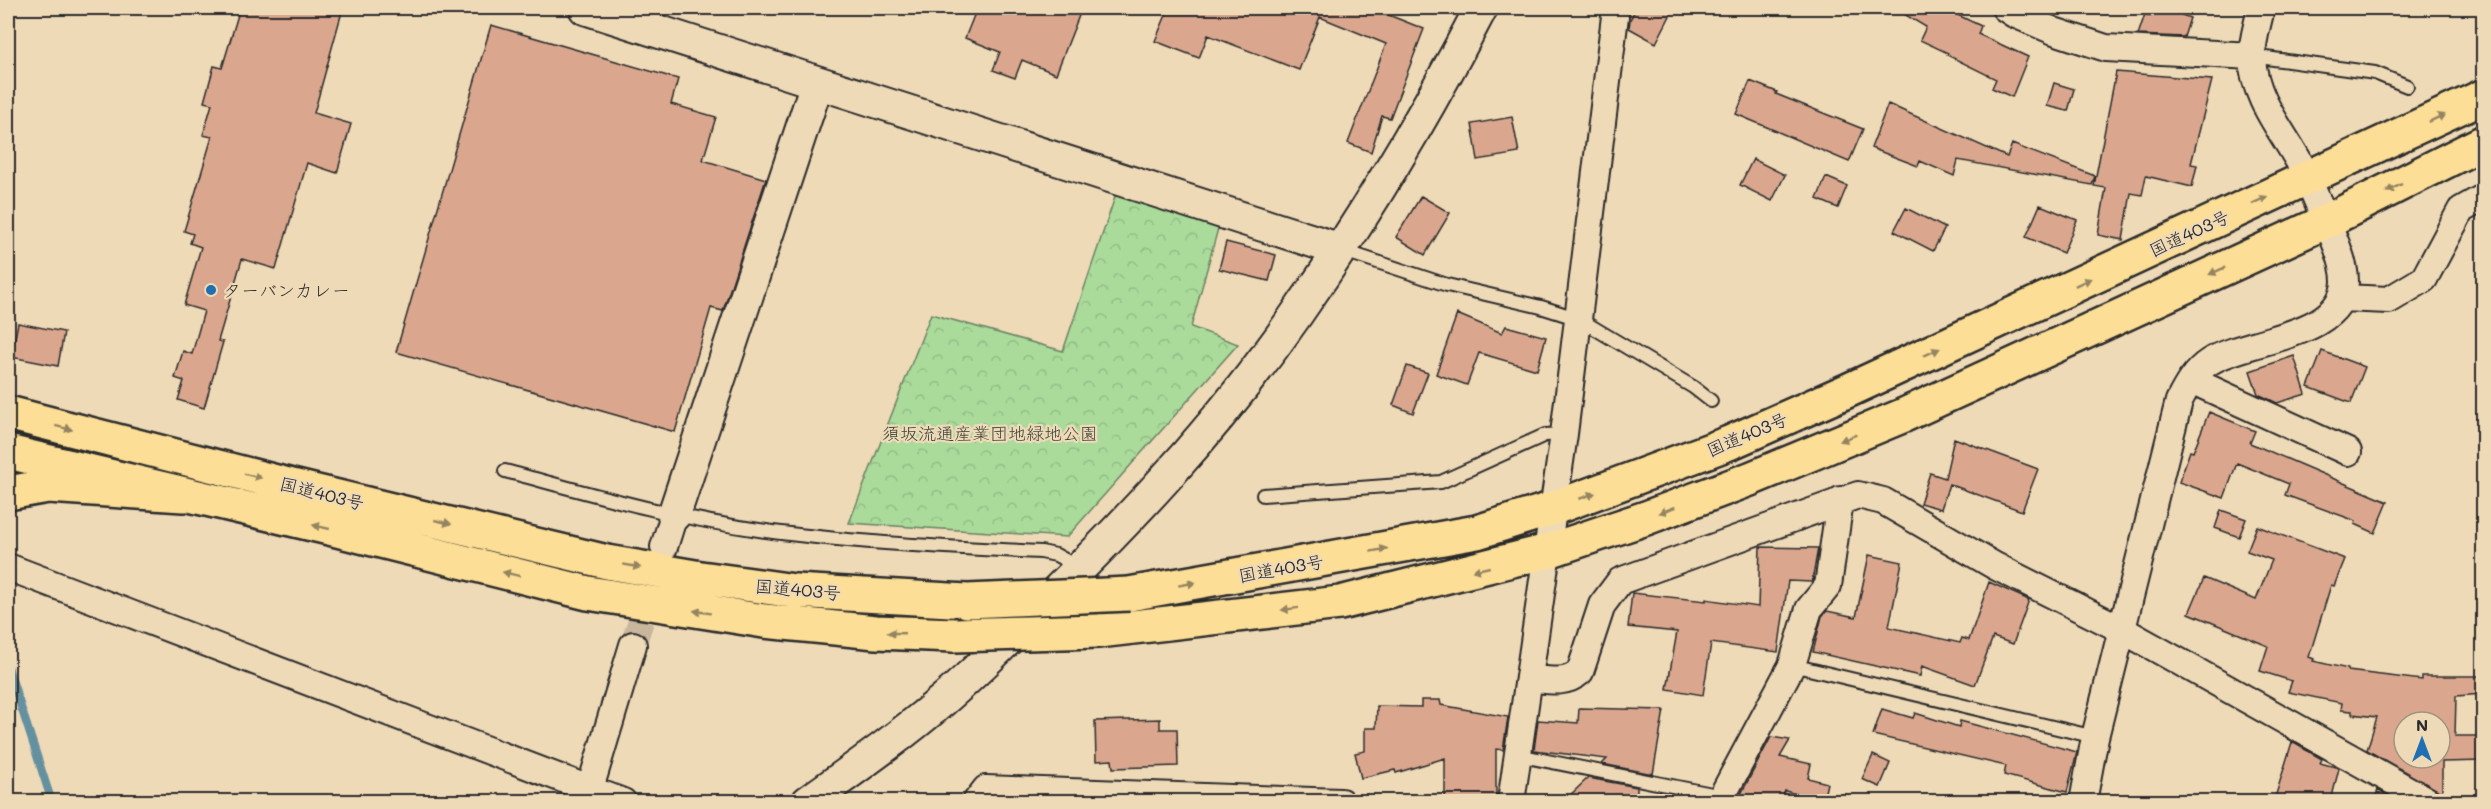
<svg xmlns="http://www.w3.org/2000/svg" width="2491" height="809" font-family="Mali,'Klee One',sans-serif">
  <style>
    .forest { fill: url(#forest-crowns); stroke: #6a8363; stroke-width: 1.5 }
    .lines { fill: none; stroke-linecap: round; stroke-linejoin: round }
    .stream { stroke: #65909f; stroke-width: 8 }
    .building { fill: #daa78e; stroke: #2b2b2b; stroke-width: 1.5; fill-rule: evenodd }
    .minor-tunnel { stroke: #c8b79c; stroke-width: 26; stroke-dasharray: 26 13; stroke-linecap: butt }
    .service-casing { stroke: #2b2b2b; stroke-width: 16 }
    .minor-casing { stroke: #2b2b2b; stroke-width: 30 }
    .tertiary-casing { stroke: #2b2b2b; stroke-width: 36 }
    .trunk-casing { stroke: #2b2b2b; stroke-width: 38 }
    .motorway-casing { stroke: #2b2b2b; stroke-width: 38 }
    .service { stroke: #efdab8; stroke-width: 12 }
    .minor { stroke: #efdab8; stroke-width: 26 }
    .tertiary { stroke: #efdab8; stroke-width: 32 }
    .trunk { stroke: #fcde96; stroke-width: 33 }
    .motorway { stroke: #fcde96; stroke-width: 33 }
    .trunk-bridge-casing { stroke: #2b2b2b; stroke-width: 38; stroke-linecap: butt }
    .trunk-bridge { stroke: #fcde96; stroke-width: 33 }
    .oneway { fill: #948460 }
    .poi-dot { fill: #1f6fb2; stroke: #efdab8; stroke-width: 2 }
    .labels { text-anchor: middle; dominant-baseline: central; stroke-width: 4.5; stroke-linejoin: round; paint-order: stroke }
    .street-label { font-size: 18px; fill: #2b2b2b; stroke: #efdab8 }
    .poi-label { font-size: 18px; fill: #2b2b2b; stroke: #efdab8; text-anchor: start }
    .park-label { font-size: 18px; fill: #3e453c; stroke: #efdab8 }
  </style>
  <defs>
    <pattern id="forest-crowns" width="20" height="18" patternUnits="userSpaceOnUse" patternTransform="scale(1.5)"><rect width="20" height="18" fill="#aadb9b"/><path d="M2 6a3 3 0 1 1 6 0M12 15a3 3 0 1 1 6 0" fill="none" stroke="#92bc86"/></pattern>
  </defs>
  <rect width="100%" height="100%" fill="#efdab8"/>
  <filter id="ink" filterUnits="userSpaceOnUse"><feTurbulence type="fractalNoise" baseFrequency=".0167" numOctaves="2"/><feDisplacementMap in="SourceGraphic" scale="12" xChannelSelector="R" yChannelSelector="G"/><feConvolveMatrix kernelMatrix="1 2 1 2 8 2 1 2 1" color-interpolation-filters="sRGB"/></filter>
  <g filter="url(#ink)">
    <path class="forest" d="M 1116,194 L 1219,225 L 1191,327 L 1238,344 L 1067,537 L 849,523 L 931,314 L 1063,351 Z"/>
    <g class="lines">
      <path class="stream" d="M 8,667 L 52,802"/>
    </g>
    <path class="building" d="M 240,8 L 343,8 L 314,113 L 351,124 L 337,173 L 307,163 L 276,269 L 242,259 L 218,341 L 223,342 L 204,408 L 178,400 L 184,381 L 175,378 L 183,351 L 192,354 L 204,311 L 184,305 L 201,247 L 190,243 L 193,234 L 184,231 L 212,137 L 203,135 L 212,104 L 204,102 L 214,66 L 222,68 Z
      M 977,8 L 1082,8 L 1056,74 L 1022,60 L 1015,78 L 993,70 L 1000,52 L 965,38 Z
      M 1169,8 L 1383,8 L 1381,12 L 1424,29 L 1390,118 L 1382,116 L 1371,152 L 1348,143 L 1386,44 L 1320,17 L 1299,70 L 1208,35 L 1199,58 L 1155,41 Z
      M 1636,8 L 1674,8 L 1656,43 L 1629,28 L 1630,20 Z
      M 1894,8 L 1943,8 L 1981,26 L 1978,34 L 2028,57 L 2012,97 L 1992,88 L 1996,79 L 1947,55 L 1948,53 L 1920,40 L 1926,27 Z
      M 2154,8 L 2184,8 L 2182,15 L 2190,18 L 2184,37 L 2138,35 L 2145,14 L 2151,16 Z
      M 491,25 L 678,79 L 671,104 L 716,117 L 703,160 L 766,179 L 723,311 L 711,308 L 675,432 L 396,352 Z
      M 2116,72 L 2212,80 L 2191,164 L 2197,165 L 2192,187 L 2146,176 L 2142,195 L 2131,193 L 2123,240 L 2098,235 L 2106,188 L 2094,186 Z
      M 1750,81 L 1777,92 L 1776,94 L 1863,129 L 1849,162 L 1736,114 Z
      M 2054,83 L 2074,89 L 2068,111 L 2047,106 Z
      M 1888,104 L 2007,157 L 2012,144 L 2095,176 L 2092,185 L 1958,160 L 1954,176 L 1920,161 L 1918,166 L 1871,148 Z
      M 1512,117 L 1519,153 L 1478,160 L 1472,124 Z
      M 1753,159 L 1785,175 L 1772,201 L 1740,185 Z
      M 1826,177 L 1847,186 L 1838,208 L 1817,199 Z
      M 1421,196 L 1450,213 L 1425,255 L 1396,237 Z
      M 2040,205 L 2077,220 L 2063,253 L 2026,237 Z
      M 1906,208 L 1945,228 L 1933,251 L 1894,231 Z
      M 1226,242 L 1276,255 L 1269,281 L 1219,269 Z
      M 1457,314 L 1502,333 L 1506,326 L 1546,337 L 1537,370 L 1479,353 L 1467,385 L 1436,374 Z
      M 18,323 L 64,332 L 58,366 L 11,357 Z
      M 2322,351 L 2365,367 L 2351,403 L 2308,387 Z
      M 2294,356 L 2306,394 L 2277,403 L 2258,394 L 2250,371 Z
      M 1407,366 L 1428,373 L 1413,413 L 1393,405 Z
      M 2209,412 L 2255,431 L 2250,443 L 2388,502 L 2375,533 L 2355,524 L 2356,521 L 2285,495 L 2289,484 L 2237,463 L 2224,498 L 2179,482 L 2190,451 L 2193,452 Z
      M 1954,438 L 2038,469 L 2022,511 L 1949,484 L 1941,509 L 1920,503 L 1930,473 L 1945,478 Z
      M 2221,510 L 2246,519 L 2239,537 L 2215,528 Z
      M 2257,526 L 2345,559 L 2334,586 L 2331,585 L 2309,657 L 2314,659 L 2313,661 L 2348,669 L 2348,671 L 2422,680 L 2422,676 L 2484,676 L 2484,694 L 2456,696 L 2455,736 L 2484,736 L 2484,761 L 2442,762 L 2442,794 L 2367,750 L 2377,717 L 2352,714 L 2352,711 L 2341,710 L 2342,703 L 2288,692 L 2292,681 L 2260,671 L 2268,646 L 2189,613 L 2204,578 L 2256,600 L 2272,560 L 2247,551 ZM 2404,722 L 2440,722 L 2440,758 L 2404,758 Z
      M 1760,547 L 1818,548 L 1812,582 L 1788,581 L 1778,652 L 1711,643 L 1703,695 L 1667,689 L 1677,632 L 1628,627 L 1632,593 L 1706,601 L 1706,599 L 1758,607 Z
      M 1869,555 L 1902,562 L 1889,627 L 1960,643 L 1962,638 L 1969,640 L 1989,582 L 2029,600 L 2013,644 L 1993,637 L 1975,685 L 1922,666 L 1920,676 L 1813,652 L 1822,616 L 1827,611 L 1856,617 Z
      M 1421,700 L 1440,700 L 1441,705 L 1508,717 L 1503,750 L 1496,749 L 1496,801 L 1445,801 L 1445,758 L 1396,773 L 1395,770 L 1361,778 L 1355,753 L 1365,751 L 1365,728 L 1376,728 L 1377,706 L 1421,707 Z
      M 1579,708 L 1664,710 L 1653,774 L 1602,764 L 1607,759 L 1534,750 L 1538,720 L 1578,723 Z
      M 1882,709 L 1913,718 L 1915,713 L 1959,727 L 1960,721 L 2077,752 L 2067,792 L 2004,775 L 2006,766 L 1873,735 Z
      M 1160,719 L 1160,729 L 1177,729 L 1178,766 L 1113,768 L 1112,760 L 1096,761 L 1095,721 Z
      M 1771,737 L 1790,740 L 1780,757 L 1811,764 L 1808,778 L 1827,783 L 1823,801 L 1785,791 L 1781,801 L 1755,801 L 1740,796 Z
      M 2292,742 L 2322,759 L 2320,763 L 2339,768 L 2331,801 L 2274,801 Z
      M 1873,755 L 1890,763 L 1880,787 L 1862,779 Z
      M 1588,778 L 1637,787 L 1637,798 L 1612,798 L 1612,801 L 1564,801 Z
      M 2378,790 L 2398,801 L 2374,801 Z"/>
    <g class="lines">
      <path class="minor-tunnel" d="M 633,645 L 652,587"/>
      <g class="service-casing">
        <path id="service" d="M 2252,56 L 2375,73 L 2407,86
          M 1341,250 L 1447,285 L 1541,307 L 1579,319 L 1693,387 L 1711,401
          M 505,471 C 589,493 673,518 759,530 C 852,543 947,547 1041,552 L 1056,555 L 1078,567
          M 1263,495 L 1441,482 L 1545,435 L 1564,434
          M 1792,665 L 2095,737
          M 1517,755 L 1722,796"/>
      </g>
      <g class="minor-casing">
        <path id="minor" d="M 2005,8 L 2014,14 L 2054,31 L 2106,48 L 2252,56
          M 2342,298 L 2389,300 L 2424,279 L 2461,210 L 2484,197
          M 2195,376 L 2204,386 L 2348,452
          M 664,547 L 674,515
          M 8,567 L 623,802
          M 1530,678 C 1548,680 1565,685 1580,672 L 1602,605 L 1620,581 L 1858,495 L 1883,501 L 1995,566 L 2121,629 L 2430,802
          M 586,802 L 633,645
          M 976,802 L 986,789 L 1341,802
          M 1511,802 L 1564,434 L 1616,8
          M 1719,802 L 1792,665 L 1809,609 L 1828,586 L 1840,500
          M 2083,802 L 2095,737 L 2179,401 C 2186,387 2195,371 2209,362 C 2246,338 2344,338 2345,281 C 2345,255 2322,214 2312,188 C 2295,143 2254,107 2252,57 C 2252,41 2258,23 2261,8"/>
      </g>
      <g class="tertiary-casing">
        <path id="tertiary" d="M 585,8 L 1341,250
          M 674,515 L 817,83
          M 808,802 C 854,769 900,737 943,700 C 973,675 1000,647 1027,620 C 1125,526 1218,427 1296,315 C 1365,217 1426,114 1481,8"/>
      </g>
      <g class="trunk-casing">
        <path id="trunk" d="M 8,413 L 292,486 L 607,562 L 701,578 L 795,591 L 967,601
          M 8,452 L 333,529 L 588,593 L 764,621 L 876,632 L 954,635
          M 1129,594 L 1477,532 L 1554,508 L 1729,443 L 1849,390 L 2484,96
          M 1099,631 L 1340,603 L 1548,551 L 1646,518 L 1750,479 L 1902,416 L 2325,222 L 2484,142"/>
      </g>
      <g class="motorway-casing">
        <path id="motorway" d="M 8,493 L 48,486 L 183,495"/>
      </g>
      <use href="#service" class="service"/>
      <use href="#minor" class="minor"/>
      <use href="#tertiary" class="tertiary"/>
      <use href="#trunk" class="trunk"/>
      <use href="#motorway" class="motorway"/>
      <g class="trunk-bridge-casing">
        <path id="trunk-bridge" d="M 967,601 L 1129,594
          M 954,635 L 1099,631"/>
      </g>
      <use href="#trunk-bridge" class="trunk-bridge"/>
    </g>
    <defs><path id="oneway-solid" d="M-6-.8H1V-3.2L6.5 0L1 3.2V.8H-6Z" transform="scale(1.5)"/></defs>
    <g class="oneway">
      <use href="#oneway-solid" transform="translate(2437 118) rotate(-25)"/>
      <use href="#oneway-solid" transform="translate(2394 188) rotate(153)"/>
      <use href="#oneway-solid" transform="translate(2260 200) rotate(-25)"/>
      <use href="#oneway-solid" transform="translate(2217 271) rotate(156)"/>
      <use href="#oneway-solid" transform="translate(2083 282) rotate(-25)"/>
      <use href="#oneway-solid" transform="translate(1932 352) rotate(-25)"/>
      <use href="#oneway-solid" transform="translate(64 428) rotate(14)"/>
      <use href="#oneway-solid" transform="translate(1848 438) rotate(158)"/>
      <use href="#oneway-solid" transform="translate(253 476) rotate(14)"/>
      <use href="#oneway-solid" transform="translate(1587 496) rotate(-20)"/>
      <use href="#oneway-solid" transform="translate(1667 510) rotate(160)"/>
      <use href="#oneway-solid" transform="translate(443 522) rotate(13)"/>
      <use href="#oneway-solid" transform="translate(321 527) rotate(-167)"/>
      <use href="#oneway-solid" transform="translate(1379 550) rotate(-10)"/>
      <use href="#oneway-solid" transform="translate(632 566) rotate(10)"/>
      <use href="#oneway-solid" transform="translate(1481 569) rotate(167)"/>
      <use href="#oneway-solid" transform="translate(511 574) rotate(-166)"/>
      <use href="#oneway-solid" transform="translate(1187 584) rotate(-10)"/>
      <use href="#oneway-solid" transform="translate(1290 609) rotate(173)"/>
      <use href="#oneway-solid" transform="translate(702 612) rotate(-171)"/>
      <use href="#oneway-solid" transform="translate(896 633) rotate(-178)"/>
    </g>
  </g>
  <circle class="poi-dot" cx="211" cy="290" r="6"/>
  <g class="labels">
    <g class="street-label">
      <text transform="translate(2189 233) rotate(-25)">国道403号</text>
      <text transform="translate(1747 434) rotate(-23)">国道403号</text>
      <text transform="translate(322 493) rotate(14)">国道403号</text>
      <text transform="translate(1281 568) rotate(-10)">国道403号</text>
      <text transform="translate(798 589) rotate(5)">国道403号</text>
    </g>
    <g class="poi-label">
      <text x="223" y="290">ターバンカレー</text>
    </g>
    <g class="park-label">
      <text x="990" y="433">須坂流通産業団地緑地公園</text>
    </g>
  </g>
  <rect width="2491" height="809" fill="none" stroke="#efdab8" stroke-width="30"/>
  <rect x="15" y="15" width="2461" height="779" fill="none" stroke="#2b2b2b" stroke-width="2" filter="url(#ink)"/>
  <g transform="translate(2422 740)"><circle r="28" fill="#efdab8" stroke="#a19480" stroke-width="1.5"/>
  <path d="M0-4.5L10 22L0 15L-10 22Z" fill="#1f6fb2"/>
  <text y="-9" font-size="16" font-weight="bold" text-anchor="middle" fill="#2b2b2b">N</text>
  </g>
</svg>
